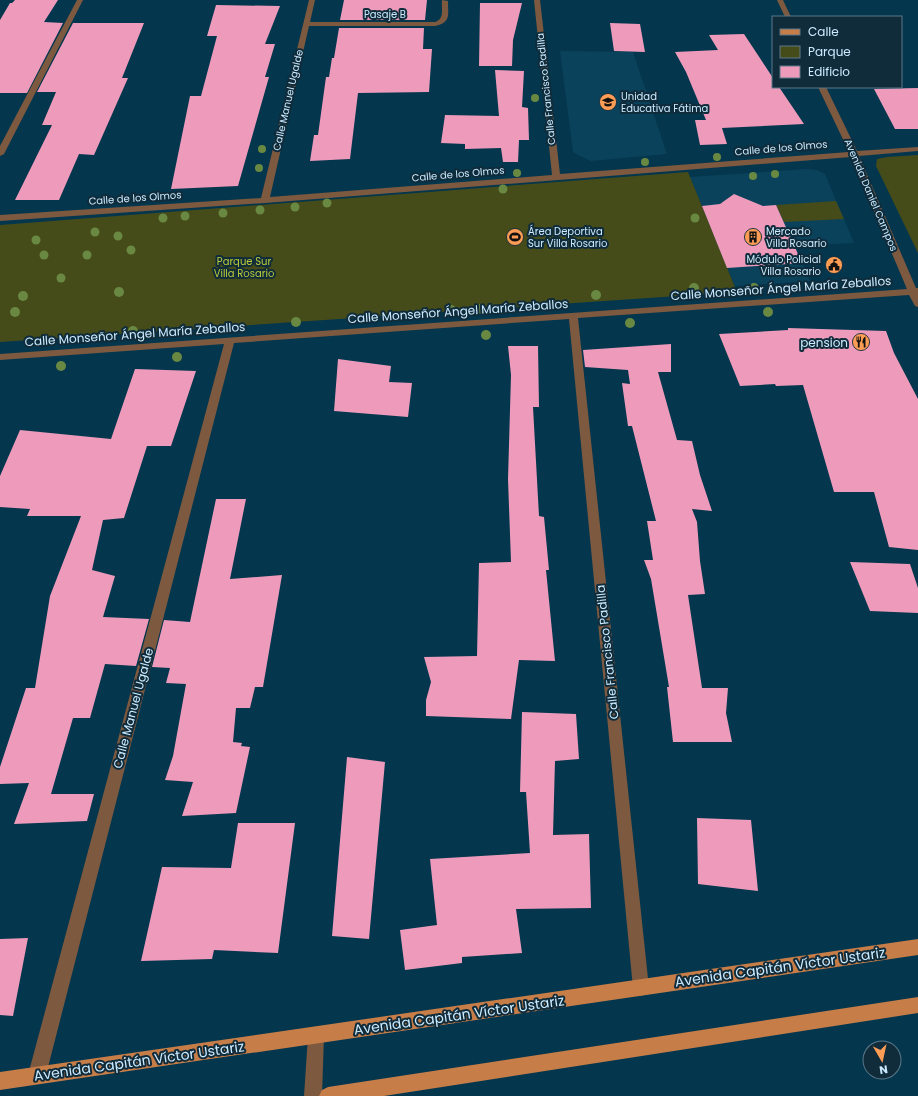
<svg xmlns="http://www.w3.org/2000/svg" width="918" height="1096" font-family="Poppins,sans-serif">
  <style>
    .built { fill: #0a425c }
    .green { fill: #464c19 }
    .building { fill: #ee9bbb }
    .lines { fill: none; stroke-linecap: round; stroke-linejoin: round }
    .street { fill: #7d5940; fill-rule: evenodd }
    .primary { fill: #c67d48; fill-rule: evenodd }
    .tree { fill: #698842 }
    .labels { text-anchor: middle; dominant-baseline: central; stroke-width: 4; stroke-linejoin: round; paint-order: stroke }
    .far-street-label { font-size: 10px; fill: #ccebff; stroke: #102b3a }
    .far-poi-label { font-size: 10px; fill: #ccebff; stroke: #102b3a; text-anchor: start }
    .far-park-label { font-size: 10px; fill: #bbcb39; stroke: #102b3a }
    .street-label { font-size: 12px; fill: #ccebff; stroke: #102b3a }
    .poi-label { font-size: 12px; fill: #ccebff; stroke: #102b3a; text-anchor: end }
    .near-street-label { font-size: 14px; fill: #ccebff; stroke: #102b3a }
  </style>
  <rect width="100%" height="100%" fill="#04364d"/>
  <path class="built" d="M 560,51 L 633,52 L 667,154 L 591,161 L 580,156 L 573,152 Z
    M 807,169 L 817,170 L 825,174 L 854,243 L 795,246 L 810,281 L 735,286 L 690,177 Z"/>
  <path class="green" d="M 918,155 L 918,253 L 876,166 L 877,159 L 887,157 Z
    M 688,172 L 737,292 L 0,342 L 0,225 Z
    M 836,201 L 844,219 L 784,222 L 776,205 Z"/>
  <path class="building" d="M 15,0 L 58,0 L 44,22 L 63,23 L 27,93 L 0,93 L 0,20 L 10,3 L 12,3 Z
    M 344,0 L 427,0 L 425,20 L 340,20 Z
    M 480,3 L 522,3 L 513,40 L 512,66 L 479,66 Z
    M 216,5 L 280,6 L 265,44 L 275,44 L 265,77 L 269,77 L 238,186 L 171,189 L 190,96 L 201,96 L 217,36 L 207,36 Z
    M 73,23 L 144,23 L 122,78 L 128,78 L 94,155 L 79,154 L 59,200 L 15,200 L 52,125 L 42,125 L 56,92 L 37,92 Z
    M 610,23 L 640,24 L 645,52 L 614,51 Z
    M 339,28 L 424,28 L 423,49 L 432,49 L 429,92 L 358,93 L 350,159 L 310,161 L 314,135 L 318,135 L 326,77 L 329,77 L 332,58 L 334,58 Z
    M 744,34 L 773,78 L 773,87 L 779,87 L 804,124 L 722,128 L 727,144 L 700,145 L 695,120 L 706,120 L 686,72 L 675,52 L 718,50 L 709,35 Z
    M 495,70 L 524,71 L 522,107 L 528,108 L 529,140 L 519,140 L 518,162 L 503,162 L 501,148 L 465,149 L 465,144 L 441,143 L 445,115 L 499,116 Z
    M 918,88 L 918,129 L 895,129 L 874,89 Z
    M 734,194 L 763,206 L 776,205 L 802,263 L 727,268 L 702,206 L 720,204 Z
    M 788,328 L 886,331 L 894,353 L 918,399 L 918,550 L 889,547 L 874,492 L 834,492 L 803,385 L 776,386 L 775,384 L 740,386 L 719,334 L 788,330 Z
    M 671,344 L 671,372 L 658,372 L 677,440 L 692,441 L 700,475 L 712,511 L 692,509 L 697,522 L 700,561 L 705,594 L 688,595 L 702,688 L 728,688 L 726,713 L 732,742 L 673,742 L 667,687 L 669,687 L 651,579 L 644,560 L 653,560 L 647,521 L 656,521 L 632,426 L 628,426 L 622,383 L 630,384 L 628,370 L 585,367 L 583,350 Z
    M 508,346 L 538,346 L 539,407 L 533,407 L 539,516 L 544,517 L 549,570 L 546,570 L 555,661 L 519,660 L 511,719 L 426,716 L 426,700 L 431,682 L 424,657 L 477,656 L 479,563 L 511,562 L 508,479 L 511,375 Z
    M 338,359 L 391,366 L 389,382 L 412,383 L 408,417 L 334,411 Z
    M 135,369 L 196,371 L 171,446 L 147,446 L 124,518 L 103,520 L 92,570 L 115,576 L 103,617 L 149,619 L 136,666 L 105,664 L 90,718 L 73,718 L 51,794 L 94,794 L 87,821 L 14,824 L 29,783 L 0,784 L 0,767 L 26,688 L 35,688 L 50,596 L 81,516 L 27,516 L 30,509 L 0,507 L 0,476 L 20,430 L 111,439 Z
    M 216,499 L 246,499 L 230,579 L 282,575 L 263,687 L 255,687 L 250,708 L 236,708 L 233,742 L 242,743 L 241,746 L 250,747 L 236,813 L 182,816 L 193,782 L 165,780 L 173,756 L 186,684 L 166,683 L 170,668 L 152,667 L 164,620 L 190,622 Z
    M 850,562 L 910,564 L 918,588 L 918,613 L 870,611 Z
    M 522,712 L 576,714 L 579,759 L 555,761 L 553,835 L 589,834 L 591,908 L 516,909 L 522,953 L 462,957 L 462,963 L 405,970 L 400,930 L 437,925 L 430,859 L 530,853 L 526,792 L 520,792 Z
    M 347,757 L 385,762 L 369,939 L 332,936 Z
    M 697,818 L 751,820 L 758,891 L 698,884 Z
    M 238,823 L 295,823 L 278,953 L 214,950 L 212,959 L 141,961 L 162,867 L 231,868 Z
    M 28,938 L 13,1016 L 0,1015 L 0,939 Z"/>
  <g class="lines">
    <path class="street" d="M 77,0 L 83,0 L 4,154 L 0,156 L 0,146 Z
      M 309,0 L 315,0 L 310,22 L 435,22 C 445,19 441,9 442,0 L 448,1 C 448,16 451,22 435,26 L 309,26 L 270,197 L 552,175 L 534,0 L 540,0 L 560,174 L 849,152 L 818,87 L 826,87 L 857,151 L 918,147 L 918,151 L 859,156 L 916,288 L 918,288 L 918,307 L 915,306 L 909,295 L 578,318 L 649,988 L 647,994 L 641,996 L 635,994 L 633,988 L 569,319 L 234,343 L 46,1075 L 43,1081 L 37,1084 L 31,1081 L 28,1075 L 224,344 L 0,360 L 0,354 L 907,289 L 851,157 L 265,203 L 0,221 L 0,215 L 261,198 Z
      M 777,0 L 783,0 L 791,17 L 785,17 Z
      M 316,1028 L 322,1030 L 324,1036 L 322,1096 L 304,1096 L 308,1036 L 310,1030 Z"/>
    <path class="primary" d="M 918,939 L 918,955 L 0,1090 L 0,1072 Z
      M 918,997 L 918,1013 L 384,1096 L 319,1096 L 322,1090 L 328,1087 Z"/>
  </g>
  <g class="tree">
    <circle cx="535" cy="98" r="4"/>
    <circle cx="262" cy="149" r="4"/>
    <circle cx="717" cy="157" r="4"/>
    <circle cx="645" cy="162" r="4"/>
    <circle cx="259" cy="168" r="4"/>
    <circle cx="517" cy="173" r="4"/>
    <circle cx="775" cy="174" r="4"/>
    <circle cx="753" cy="176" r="4"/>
    <circle cx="503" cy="189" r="4.5"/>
    <circle cx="327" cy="203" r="4.5"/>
    <circle cx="295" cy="207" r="4.5"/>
    <circle cx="260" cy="210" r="4.5"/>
    <circle cx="223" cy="213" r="4.5"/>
    <circle cx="185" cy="216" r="4.5"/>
    <circle cx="163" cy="218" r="4.5"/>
    <circle cx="695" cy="218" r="4.5"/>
    <circle cx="95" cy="232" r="4.5"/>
    <circle cx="118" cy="236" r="4.5"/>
    <circle cx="36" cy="240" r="4.5"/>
    <circle cx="131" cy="250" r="4.5"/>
    <circle cx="44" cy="255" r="4.5"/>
    <circle cx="87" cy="255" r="4.5"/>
    <circle cx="61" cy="278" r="4.5"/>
    <circle cx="694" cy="288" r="5"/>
    <circle cx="754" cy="288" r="5"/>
    <circle cx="119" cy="292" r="5"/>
    <circle cx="596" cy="295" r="5"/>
    <circle cx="23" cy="296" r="5"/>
    <circle cx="481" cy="309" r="5"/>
    <circle cx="451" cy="310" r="5"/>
    <circle cx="15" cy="312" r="5"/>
    <circle cx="768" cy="312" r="5"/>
    <circle cx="296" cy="322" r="5"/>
    <circle cx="630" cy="323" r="5"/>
    <circle cx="133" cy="331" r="5"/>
    <circle cx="486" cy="335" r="5"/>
    <circle cx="177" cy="357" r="5"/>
    <circle cx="61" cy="366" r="5"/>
  </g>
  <defs>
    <g id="school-disc" transform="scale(0.9)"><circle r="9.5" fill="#fd9d55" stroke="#102b3a"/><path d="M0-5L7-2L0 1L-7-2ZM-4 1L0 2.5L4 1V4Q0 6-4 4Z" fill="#111"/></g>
    <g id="stadium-disc" transform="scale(0.9)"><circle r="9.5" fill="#fd9d55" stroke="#102b3a"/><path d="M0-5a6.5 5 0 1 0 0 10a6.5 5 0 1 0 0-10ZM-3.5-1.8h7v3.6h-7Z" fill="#111"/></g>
    <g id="building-disc" transform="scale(0.9)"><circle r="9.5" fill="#fd9d55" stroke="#102b3a"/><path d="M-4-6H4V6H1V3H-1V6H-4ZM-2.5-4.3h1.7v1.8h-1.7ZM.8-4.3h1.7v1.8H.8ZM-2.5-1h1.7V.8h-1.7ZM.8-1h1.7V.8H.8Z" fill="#111"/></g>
    <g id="civic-disc" transform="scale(0.9)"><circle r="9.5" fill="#fd9d55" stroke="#102b3a"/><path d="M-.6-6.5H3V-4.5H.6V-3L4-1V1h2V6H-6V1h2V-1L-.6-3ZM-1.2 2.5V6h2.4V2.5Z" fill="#111"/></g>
    <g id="restaurant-disc" transform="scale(0.9)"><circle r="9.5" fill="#fd9d55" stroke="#102b3a"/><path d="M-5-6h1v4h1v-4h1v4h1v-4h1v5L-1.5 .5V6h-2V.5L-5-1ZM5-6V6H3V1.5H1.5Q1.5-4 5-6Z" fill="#111"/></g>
  </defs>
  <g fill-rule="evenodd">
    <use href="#school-disc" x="608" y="102"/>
    <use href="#stadium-disc" x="515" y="237"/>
    <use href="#building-disc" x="753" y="237"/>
    <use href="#civic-disc" x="834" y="265"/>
    <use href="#restaurant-disc" x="861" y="342"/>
  </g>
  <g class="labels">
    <g class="far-street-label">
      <text x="385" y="14">Pasaje B</text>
      <text transform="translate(546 89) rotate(-96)">Calle Francisco Padilla</text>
      <text transform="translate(288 100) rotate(-77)">Calle Manuel Ugalde</text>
      <text transform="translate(781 148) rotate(-5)">Calle de los Olmos</text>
      <text transform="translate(458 174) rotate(-5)">Calle de los Olmos</text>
      <text transform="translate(871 195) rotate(67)">Avenida Daniel Campos</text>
      <text transform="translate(135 198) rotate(-4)">Calle de los Olmos</text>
    </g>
    <g class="far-poi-label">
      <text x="621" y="96">Unidad<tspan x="621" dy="12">Educativa Fátima</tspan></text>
      <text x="528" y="231">Área Deportiva<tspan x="528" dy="12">Sur Villa Rosario</tspan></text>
      <text x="766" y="231">Mercado<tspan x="766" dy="12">Villa Rosario</tspan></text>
      <text x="821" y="259" text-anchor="end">Módulo Policial<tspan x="821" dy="12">Villa Rosario</tspan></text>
    </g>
    <g class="far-park-label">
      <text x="244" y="261">Parque Sur<tspan x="244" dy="12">Villa Rosario</tspan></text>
    </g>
    <g class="street-label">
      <text transform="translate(781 288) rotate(-4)">Calle Monseñor Ángel María Zeballos</text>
      <text transform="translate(458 311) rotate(-4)">Calle Monseñor Ángel María Zeballos</text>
      <text transform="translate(135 334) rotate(-4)">Calle Monseñor Ángel María Zeballos</text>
      <text transform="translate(607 652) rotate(-96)">Calle Francisco Padilla</text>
      <text transform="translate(133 708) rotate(-75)">Calle Manuel Ugalde</text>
    </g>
    <g class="poi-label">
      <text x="848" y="342">pension</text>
    </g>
    <g class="near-street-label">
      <text transform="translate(780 967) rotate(-8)">Avenida Capitán Víctor Ustariz</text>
      <text transform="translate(459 1015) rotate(-8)">Avenida Capitán Víctor Ustariz</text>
      <text transform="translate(139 1061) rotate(-8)">Avenida Capitán Víctor Ustariz</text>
    </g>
  </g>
  <rect x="772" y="16" width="130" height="72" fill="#102b3a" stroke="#5b7889"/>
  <rect x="780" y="29" width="20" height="6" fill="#c67d48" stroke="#5b7889"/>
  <text x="808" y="36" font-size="12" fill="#ccebff">Calle</text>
  <rect x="780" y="46" width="20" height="12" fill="#464c19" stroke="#5b7889"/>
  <text x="808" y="56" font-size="12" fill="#ccebff">Parque</text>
  <rect x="780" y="66" width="20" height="12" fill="#ee9bbb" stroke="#5b7889"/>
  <text x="808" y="76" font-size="12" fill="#ccebff">Edificio</text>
  <g transform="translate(882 1060) rotate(171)"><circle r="19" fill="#102b3a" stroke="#5b7889"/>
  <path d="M0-3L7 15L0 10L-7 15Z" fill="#fd9d55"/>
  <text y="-6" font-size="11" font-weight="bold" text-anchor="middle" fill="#ccebff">N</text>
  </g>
</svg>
